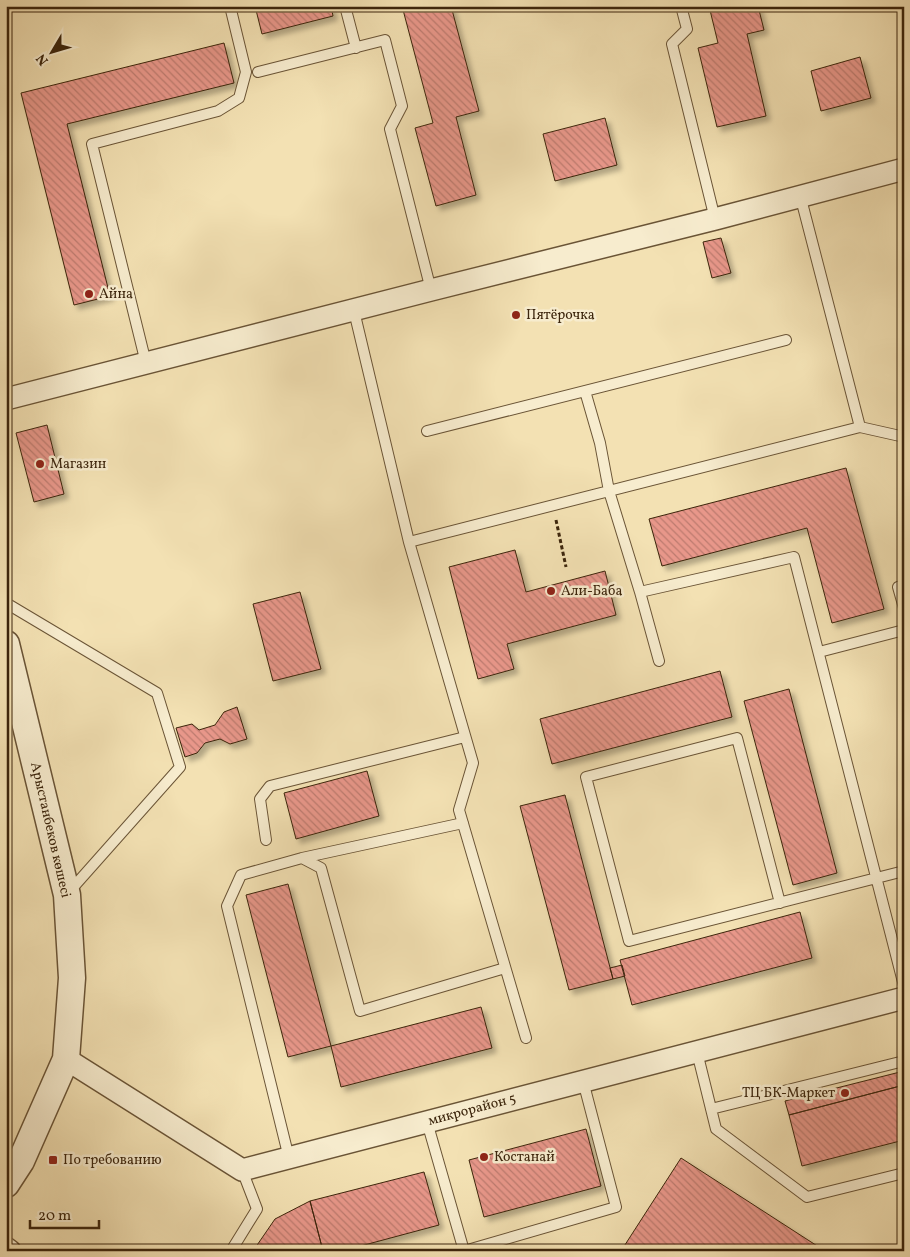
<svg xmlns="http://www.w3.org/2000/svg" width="910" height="1257" font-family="Vollkorn,serif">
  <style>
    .building { fill: url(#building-back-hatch); stroke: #3c250c; filter: url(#shadow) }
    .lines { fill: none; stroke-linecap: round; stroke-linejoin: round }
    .service-casing { stroke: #6a5436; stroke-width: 12 }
    .minor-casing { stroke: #6a5436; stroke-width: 24 }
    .tertiary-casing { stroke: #6a5436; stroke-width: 29 }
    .path { stroke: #3c250c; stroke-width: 3; stroke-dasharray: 4 2.5; stroke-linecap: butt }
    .service { stroke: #f7ecce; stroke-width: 10 }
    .minor { stroke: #f7ecce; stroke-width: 21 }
    .tertiary { stroke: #f7ecce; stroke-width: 26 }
    .poi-dot { fill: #8f2418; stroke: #f7ecce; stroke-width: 2 }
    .labels { text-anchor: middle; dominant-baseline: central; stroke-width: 5; stroke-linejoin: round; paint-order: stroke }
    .poi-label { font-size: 14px; fill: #3c250c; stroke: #f7ecce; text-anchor: start }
    .street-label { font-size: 14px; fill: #3c250c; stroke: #f7ecce }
  </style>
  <defs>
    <pattern id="building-back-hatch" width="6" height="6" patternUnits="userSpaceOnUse" patternTransform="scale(1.25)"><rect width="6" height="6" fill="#e8978a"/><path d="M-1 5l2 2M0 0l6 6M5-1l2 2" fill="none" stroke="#bd7b6f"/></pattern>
    <filter id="shadow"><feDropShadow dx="4.5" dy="4.5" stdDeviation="2.5" flood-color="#0004"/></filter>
  </defs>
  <rect width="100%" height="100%" fill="#f3e1b3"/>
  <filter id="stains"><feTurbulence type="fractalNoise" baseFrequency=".004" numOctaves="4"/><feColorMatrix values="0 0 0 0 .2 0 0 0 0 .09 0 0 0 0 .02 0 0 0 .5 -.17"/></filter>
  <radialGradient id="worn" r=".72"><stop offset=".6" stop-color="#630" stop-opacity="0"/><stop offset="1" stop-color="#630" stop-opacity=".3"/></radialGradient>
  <path class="building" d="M 255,6 L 331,6 L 333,16 L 262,34 Z
    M 402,6 L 451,6 L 479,111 L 456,117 L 476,195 L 436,206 L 415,128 L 433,123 Z
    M 709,6 L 758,6 L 764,30 L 747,34 L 766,116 L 717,127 L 698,48 L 718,43 Z
    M 224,43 L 234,83 L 67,124 L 110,296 L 74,305 L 21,93 Z
    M 860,57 L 871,98 L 821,111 L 811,71 Z
    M 605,118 L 617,165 L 555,181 L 543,134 Z
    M 721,238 L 731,273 L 712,278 L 703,242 Z
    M 47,425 L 64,494 L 34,502 L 16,433 Z
    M 846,468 L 884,609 L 832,623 L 807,528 L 662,566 L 649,519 Z
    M 515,550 L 526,592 L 605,571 L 616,615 L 507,644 L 514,669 L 478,679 L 449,567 Z
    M 300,592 L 321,669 L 273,681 L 253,604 Z
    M 720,671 L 732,717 L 552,764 L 540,719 Z
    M 789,689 L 837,873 L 793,885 L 744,701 Z
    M 237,707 L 247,739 L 230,744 L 220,739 L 205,743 L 197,753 L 185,757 L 176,728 L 192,724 L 199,730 L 215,725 L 224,712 Z
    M 367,771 L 379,816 L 296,839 L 284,793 Z
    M 565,795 L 613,979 L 569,990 L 520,806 Z
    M 288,884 L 331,1046 L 288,1057 L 246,895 Z
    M 800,912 L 812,958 L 632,1005 L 620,960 Z
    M 622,965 L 625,976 L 613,979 L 610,968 Z
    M 481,1007 L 492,1048 L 341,1087 L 331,1046 Z
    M 904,1071 L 904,1085 L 789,1115 L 785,1101 Z
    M 904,1085 L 904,1140 L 802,1166 L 789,1115 Z
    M 586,1129 L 601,1186 L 484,1217 L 469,1160 Z
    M 681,1158 L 825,1251 L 621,1251 Z
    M 424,1172 L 439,1225 L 342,1251 L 323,1251 L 310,1201 Z
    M 310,1201 L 323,1251 L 253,1251 L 275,1219 Z"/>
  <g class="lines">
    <g class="service-casing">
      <path id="service" d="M 345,6 L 356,48
        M 681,6 L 687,29 L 672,44 L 715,219
        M 258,72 L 385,40 L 402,106 L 390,129 L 431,290
        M 800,195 L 860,427
        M 354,311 L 409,542 L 473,763 L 459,810 L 526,1038
        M 146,363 L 92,144 L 218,111 L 239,98 L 246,72 L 230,6
        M 585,391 L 600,443 L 609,491 L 640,592 L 659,661
        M 427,431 L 786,340
        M 409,542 L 860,427 L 900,436 L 904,435
        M 904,585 L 898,587 L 904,608
        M 640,592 L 794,557 L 904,986
        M 6,603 L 157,693 L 180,767 L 69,892
        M 819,652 L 904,630
        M 266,840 L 260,799 L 270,786 L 465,737
        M 302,858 L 463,823
        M 780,903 L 737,738 L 586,777 L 629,941 L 904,871
        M 697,1052 L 716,1129 L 807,1197 L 904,1173
        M 711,1109 L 904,1061
        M 427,1122 L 464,1251 L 616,1207 L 583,1081
        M 289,1158 L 227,906 L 241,875 L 302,858 L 321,868 L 360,1011 L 505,968
        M 231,1251 L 257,1209 L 242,1170"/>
    </g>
    <g class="minor-casing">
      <path id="minor" d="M 6,399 L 431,290 L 715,219 L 904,169
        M 66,1059 L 242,1170 L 904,998
        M 6,1248 L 10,1251"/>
    </g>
    <g class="tertiary-casing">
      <path id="tertiary" d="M 6,644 L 67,895 L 72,978 L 66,1059 L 21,1161 L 6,1184"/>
    </g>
    <path class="path" d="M 556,520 L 566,567"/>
    <use href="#service" class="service"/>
    <use href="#minor" class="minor"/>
    <use href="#tertiary" class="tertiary"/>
  </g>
  <g class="poi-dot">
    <circle cx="89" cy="294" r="5"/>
    <circle cx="516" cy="315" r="5"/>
    <circle cx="40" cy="464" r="5"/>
    <circle cx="551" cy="591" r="5"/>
    <circle cx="845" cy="1093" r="5"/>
    <circle cx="484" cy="1157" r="5"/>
    <rect x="48" y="1155" width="10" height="10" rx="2.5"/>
  </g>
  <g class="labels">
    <g class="poi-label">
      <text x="99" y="294">Айна</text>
      <text x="526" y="315">Пятёрочка</text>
      <text x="50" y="464">Магазин</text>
      <text x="561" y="591">Али-Баба</text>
      <text x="835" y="1093" text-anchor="end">ТЦ БК-Маркет</text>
      <text x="494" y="1157">Костанай</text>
      <text x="63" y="1160">По требованию</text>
    </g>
    <g class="street-label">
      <text transform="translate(50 830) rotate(77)">Арыстанбеков көшесі</text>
      <text transform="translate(472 1110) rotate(-15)">микрорайон 5</text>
    </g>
  </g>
  <rect width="910" height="1257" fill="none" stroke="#f3e1b3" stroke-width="25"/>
  <rect x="8" y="8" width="895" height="1242" fill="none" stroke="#3c250c" stroke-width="2.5"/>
  <rect x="12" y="12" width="885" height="1232" fill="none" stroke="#3c250c"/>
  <g transform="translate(52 52) rotate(232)" stroke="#f7ecce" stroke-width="4" paint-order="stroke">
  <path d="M0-4L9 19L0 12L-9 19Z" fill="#3c250c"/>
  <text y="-8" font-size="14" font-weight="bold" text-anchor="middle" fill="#3c250c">N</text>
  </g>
  <path d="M30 1220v8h69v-8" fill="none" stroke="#3c250c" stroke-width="2.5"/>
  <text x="38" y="1220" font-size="15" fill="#3c250c" stroke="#f7ecce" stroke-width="4" paint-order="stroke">20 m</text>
  <rect width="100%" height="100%" filter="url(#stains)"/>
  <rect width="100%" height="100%" fill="url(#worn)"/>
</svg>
